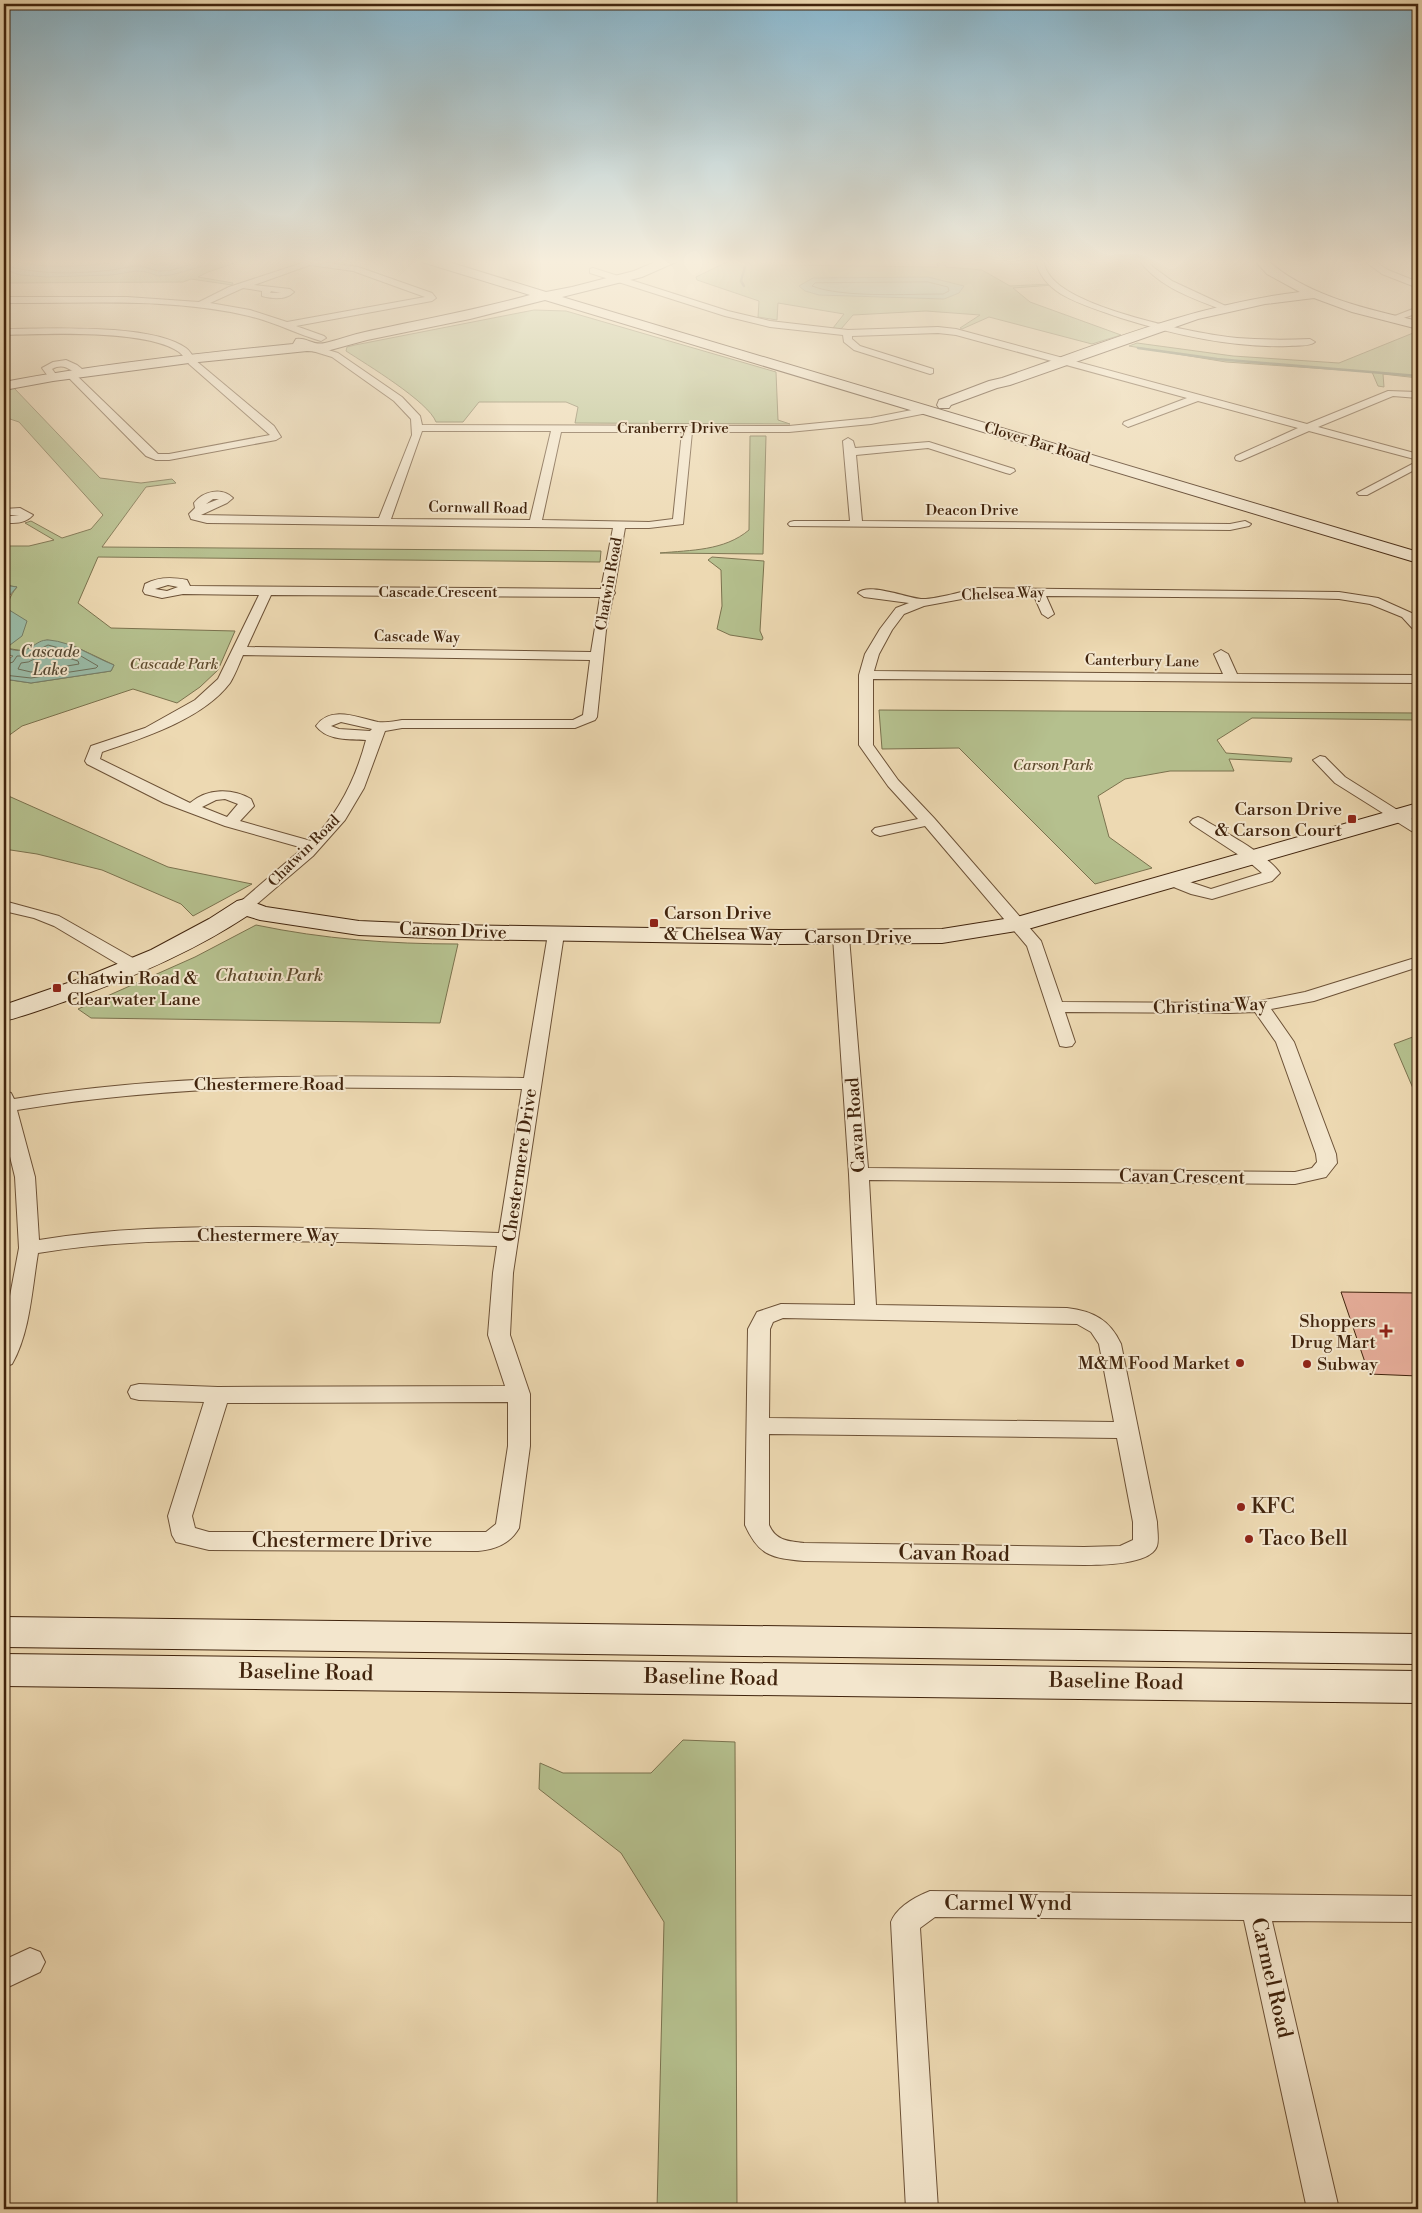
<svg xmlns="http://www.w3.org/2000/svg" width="1422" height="2213" font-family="'Libre Bodoni',serif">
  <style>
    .green { fill: #b5c08e; stroke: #7b724e }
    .water { fill: #9abba7; stroke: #767f69 }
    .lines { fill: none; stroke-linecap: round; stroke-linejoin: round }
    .shore { stroke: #6e705a; stroke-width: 1 }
    .stream { stroke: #767f69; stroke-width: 2.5 }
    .building { fill: #e4ac98; stroke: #41240d }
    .street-casing { stroke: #6c5136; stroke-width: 2 }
    .secondary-casing { stroke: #41240d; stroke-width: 2 }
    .street { fill: #f3e6cd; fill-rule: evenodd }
    .secondary { fill: #f3e6cd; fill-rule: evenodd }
    .poi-dot { fill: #8f2418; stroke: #f3e6cd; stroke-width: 2 }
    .labels { text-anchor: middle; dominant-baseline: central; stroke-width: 4; stroke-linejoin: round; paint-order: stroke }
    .far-street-label { font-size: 15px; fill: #41240d; stroke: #f3e6cd }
    .far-park-label { font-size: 15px; font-style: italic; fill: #5e4b2d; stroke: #f3e6cd }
    .far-water-label { font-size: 16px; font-style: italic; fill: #574a34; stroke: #f3e6cd }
    .poi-label { font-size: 18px; fill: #41240d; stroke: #f3e6cd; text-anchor: end }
    .street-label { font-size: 18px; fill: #41240d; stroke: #f3e6cd }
    .park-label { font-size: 18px; font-style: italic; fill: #5e4b2d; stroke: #f3e6cd }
    .near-poi-label { font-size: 21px; fill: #41240d; stroke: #f3e6cd; text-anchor: start }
    .near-street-label { font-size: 21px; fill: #41240d; stroke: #f3e6cd }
  </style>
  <rect width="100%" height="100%" fill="#edd9b2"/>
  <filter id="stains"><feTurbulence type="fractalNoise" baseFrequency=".004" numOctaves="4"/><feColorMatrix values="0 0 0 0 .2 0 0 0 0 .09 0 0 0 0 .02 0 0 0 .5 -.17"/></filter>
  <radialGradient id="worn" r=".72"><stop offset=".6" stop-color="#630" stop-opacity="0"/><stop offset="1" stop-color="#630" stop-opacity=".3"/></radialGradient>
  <path class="green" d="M 4,259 L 247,259 L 208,272 L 198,277 L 233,283 L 232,285 L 191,279 L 183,282 L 4,283 Z
    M 733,259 L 780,259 L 781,265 L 938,267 L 936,259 L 943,259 L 946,267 L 982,270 L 1010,286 L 1051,284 L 1053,285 L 1013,288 L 1030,302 L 1121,335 L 1092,344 L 989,317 L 962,329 L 960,328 L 980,315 L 926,311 L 853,315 L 841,329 L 833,328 L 844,314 L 778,303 L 777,320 L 758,317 L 759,301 L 697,280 L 696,277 Z
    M 534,310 L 566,311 L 776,372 L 778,420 L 790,424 L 575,423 L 578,407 L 566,402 L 479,402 L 463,422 L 436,422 C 429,402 366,364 346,351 L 347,347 L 355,345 Z
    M 1418,331 L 1418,378 L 1383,374 L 1384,387 L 1378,386 L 1372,372 L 1226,362 L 1129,346 L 1137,343 L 1233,356 L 1339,363 Z
    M 14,388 L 100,478 L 141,483 L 172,479 L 176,483 L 146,487 L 102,547 L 601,551 L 600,562 L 98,557 L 78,603 L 111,628 L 235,631 L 218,670 L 200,687 L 177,703 L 133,689 L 22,726 L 4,739 L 4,679 L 31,683 L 111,671 L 114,665 L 76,647 L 47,640 L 24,651 L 5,648 C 6,626 2,604 17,587 L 4,585 L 4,546 L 29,546 L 54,540 L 25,523 L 31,521 L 62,538 L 91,529 L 103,515 L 19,422 L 4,417 L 4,391 Z
    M 750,436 L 766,436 L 763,554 L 660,553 C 691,550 724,551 749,530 Z
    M 712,557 L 764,561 L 760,631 L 763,638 L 762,640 L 730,635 L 717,629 L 722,606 L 721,570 L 708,560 Z
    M 879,710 L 1418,713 L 1418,720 L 1252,718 L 1217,740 L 1226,753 L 1292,758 L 1291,762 L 1229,759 L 1234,771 L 1170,771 L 1125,779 L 1098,796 L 1109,837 L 1152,868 L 1095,884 L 959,748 L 882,749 Z
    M 4,794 L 168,867 L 252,884 L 193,916 L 181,904 L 102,870 L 37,854 L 4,849 Z
    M 256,925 C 323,939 390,944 458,944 L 440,1023 L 91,1018 L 78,1009 L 195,957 Z
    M 1418,1035 L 1418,1100 L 1394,1044 Z
    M 683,1740 L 735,1742 L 737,2209 L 657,2209 L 664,1922 L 621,1853 L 539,1789 L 540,1763 L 563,1773 L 651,1773 Z"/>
  <path class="water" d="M 4,259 L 215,259 L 208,265 L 200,267 L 171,275 L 158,276 L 147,272 L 136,271 L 112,275 L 47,277 L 20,275 L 4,269 Z
    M 928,277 L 964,286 L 959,293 L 944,299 L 819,295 L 805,291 L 799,286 L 813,278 Z
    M 4,585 L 17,587 L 9,596 L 6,608 L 27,621 L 22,636 L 6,648 C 32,657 33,639 49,640 C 72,642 93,657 114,665 L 111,671 L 31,683 L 4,679 L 4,662 L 13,656 L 4,654 Z"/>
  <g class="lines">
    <path class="shore" d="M 7,259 C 47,272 93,265 135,260 C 145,259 153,265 161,265 C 170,265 180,261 188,259
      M 4,265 C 38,275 77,274 112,270 C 119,269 127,267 135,266 C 144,265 152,271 161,271 C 176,271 192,263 206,259
      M 928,282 L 948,287 L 949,291 L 943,294 C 908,294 843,298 812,286 L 815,283 Z
      M 49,652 L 78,661 L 79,664 L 31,672 L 18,669 L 21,663 L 28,662 Z
      M 4,665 L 13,662 L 17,656 L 26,656 L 48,645 L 74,652 L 98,666 L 96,668 L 31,678 L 4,675"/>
    <path class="stream" d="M 744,286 L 741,281 L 747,259
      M 1138,348 L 1217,359 L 1418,376"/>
  </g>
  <path class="building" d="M 1341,1292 L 1418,1293 L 1418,1376 L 1369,1374 Z"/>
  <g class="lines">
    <g class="street-casing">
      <path id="street" d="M 308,259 L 318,259 L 317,261 L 358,267 L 432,293 L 436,298 L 432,301 L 296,326 L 324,336 L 326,338 L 321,341 C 297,334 274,322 249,316 C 169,297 85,304 4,303 L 4,297 L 127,297 L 199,302 L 229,287 L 299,264 ZM 310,265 L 353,271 L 425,297 L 287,322 L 250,310 L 210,303 L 243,288 L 262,291 L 262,296 C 273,299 286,300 294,292 L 290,289 L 254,285 ZM 271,291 L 281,293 L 270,293 Z
        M 1035,259 L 1043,259 C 1044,264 1045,269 1048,273 C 1069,309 1197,334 1237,338 C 1262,340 1286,340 1310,339 L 1315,342 C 1309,347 1297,345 1289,346 C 1232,348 1175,335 1121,318 C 1101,311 1080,305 1061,294 C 1047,285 1039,275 1035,259 Z
        M 1138,259 L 1146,259 L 1153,267 L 1172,281 L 1230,308 L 1223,310 C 1192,298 1158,287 1138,259 Z
        M 1362,259 L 1371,259 L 1388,270 L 1418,282 L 1418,288 L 1382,274 Z
        M 593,268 L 728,311 L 770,321 L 848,330 L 938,327 L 956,329 L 1307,424 L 1388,391 L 1418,392 L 1418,398 L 1393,396 L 1318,427 L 1418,454 L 1418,460 L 1309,431 L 1240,461 L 1236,460 L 1235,458 L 1236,456 L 1298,428 L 1198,401 L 1128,427 L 1123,424 L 1124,422 L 1187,398 L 956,335 L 938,333 L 852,336 L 852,339 L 860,346 L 933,369 L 933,373 L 930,374 L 854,350 L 844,342 L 843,335 L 770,327 L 725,316 L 590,273 L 590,269 Z
        M 1418,307 L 1418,313 L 1392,322 L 1387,319 Z
        M 4,329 C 48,329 150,323 186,348 C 190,351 193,356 195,360 L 274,426 L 281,437 L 276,440 L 169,460 L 156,460 L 146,456 L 68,377 L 68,373 L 74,373 L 158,454 L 169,454 L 270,435 L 189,364 C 186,360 183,355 179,352 C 146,329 46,334 4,335 Z
        M 312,345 L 338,353 L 402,397 L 420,416 L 422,425 L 789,426 L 871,418 L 927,407 L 932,410 L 927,413 L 871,424 L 789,432 L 692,432 L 683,524 L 649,528 L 625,528 L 614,591 L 615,593 L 613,596 L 606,630 L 597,717 L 595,720 L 575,728 L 402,728 L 385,731 L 364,788 L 345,820 L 313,856 L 251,909 L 239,909 L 237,906 L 239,903 L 303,848 L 225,826 L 164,803 L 87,764 L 85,761 L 91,746 L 145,728 L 195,700 L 218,679 L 259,595 L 183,594 L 162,598 L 145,594 L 143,591 L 145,584 C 158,577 172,577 187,580 L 190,586 L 601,589 L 613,528 L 207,523 L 191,519 L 189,514 L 195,508 L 194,503 C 203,491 222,487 233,498 L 227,503 L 201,515 L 379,518 L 412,435 L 411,419 L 394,401 L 332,357 L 309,350 L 307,348 ZM 422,431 L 551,431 L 530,520 L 391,519 ZM 561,432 L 682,432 L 673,519 L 649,522 L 542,520 ZM 213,499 L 219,499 L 206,504 ZM 168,585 L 178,587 L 167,591 L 155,589 ZM 271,595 L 600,597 L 591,652 L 247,647 ZM 243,655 L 590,660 L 583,715 L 573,720 L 402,720 C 395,721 386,723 378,722 C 358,718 331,705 316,726 C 327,741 350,739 366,740 C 356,778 339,813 311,841 L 240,821 L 254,806 L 251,799 C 232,788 208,788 190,803 L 100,759 L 102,752 C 143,738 203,719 230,683 C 235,675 239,664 243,655 ZM 341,722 L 372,729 L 370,731 L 339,729 L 331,726 ZM 225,799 L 238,804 L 227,817 L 202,807 L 216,800 Z
        M 66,360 L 77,365 L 87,373 L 82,376 C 70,372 66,362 52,369 L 58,377 L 53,380 L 50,379 L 42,368 L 53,362 Z
        M 848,438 L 853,441 L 855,448 L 929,442 L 1014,469 L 1015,471 L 1010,474 L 1006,473 L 928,448 L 856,455 L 862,521 L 1230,524 L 1245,521 L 1251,524 L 1249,526 L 1230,530 L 790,526 L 788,524 L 790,522 L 794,521 L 850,521 L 843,441 Z
        M 1418,461 L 1418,468 L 1367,495 L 1359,495 L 1357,493 Z
        M 20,508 L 33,515 C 25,524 15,523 4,523 L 4,517 L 19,515 L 4,515 L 4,509 Z
        M 978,588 L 1339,592 L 1378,598 L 1416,615 L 1418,617 L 1418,630 L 1413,629 L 1402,617 L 1370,604 L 1339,599 L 1302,598 L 1046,596 L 1054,614 L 1048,618 L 1042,614 L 1034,596 L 978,596 L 924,606 L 904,614 L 892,630 L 879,654 L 874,671 L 1223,674 L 1214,654 L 1221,650 L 1228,654 L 1237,674 L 1418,675 L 1418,683 L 873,679 L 873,745 L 898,780 L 934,818 L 1041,941 L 1062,1002 L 1230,1003 L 1260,1001 L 1305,992 L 1418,957 L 1418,967 L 1314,1001 L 1271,1009 L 1294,1042 L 1336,1154 L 1337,1163 L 1326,1177 L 1295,1184 L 869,1180 L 876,1305 L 1067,1308 C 1093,1311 1110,1320 1121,1344 L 1157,1522 C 1157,1529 1159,1539 1157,1546 C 1151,1565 1100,1565 1084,1565 L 804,1561 C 772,1558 759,1556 745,1525 L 748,1329 L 757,1312 L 781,1304 L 855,1305 L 849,1174 L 833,937 L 835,933 L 847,933 L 849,937 L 868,1168 L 1295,1172 L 1312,1168 L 1317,1162 L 1316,1154 L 1276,1042 L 1255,1012 L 1230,1013 L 1065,1012 L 1075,1042 L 1072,1046 L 1066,1047 L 1060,1046 L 1027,946 L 925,826 L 880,836 L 875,834 L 872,831 L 875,828 L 918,819 L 888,786 L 859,745 L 859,675 L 865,654 L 880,629 L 896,608 L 909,603 L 864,597 L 858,593 C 867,582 908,598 921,599 C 934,600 964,591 978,588 ZM 783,1318 L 1077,1324 L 1091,1332 L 1099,1344 L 1114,1422 L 769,1418 L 770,1329 L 773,1322 ZM 769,1434 L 1117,1438 L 1133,1522 L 1133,1540 L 1120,1546 L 1084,1547 L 804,1543 C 788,1541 776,1541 769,1525 Z
        M 1320,756 L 1325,757 L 1345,777 L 1418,823 L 1418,834 L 1413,832 L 1335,783 L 1313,760 Z
        M 1198,817 L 1203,819 C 1224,832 1267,854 1280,873 L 1272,881 L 1212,899 L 1191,894 L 1166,884 L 1164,881 L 1166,878 L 1172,876 L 1211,889 L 1262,873 L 1248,861 L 1193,825 L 1190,822 L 1193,819 Z
        M 4,901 L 59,916 L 140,962 L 143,966 L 140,970 L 128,970 L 54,926 L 34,918 L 4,911 Z
        M 556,929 L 562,930 L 564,934 L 513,1273 L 510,1335 L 530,1394 L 530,1446 L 519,1528 C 510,1544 495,1549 478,1551 L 209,1550 L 176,1542 L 172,1535 L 168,1516 L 204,1402 L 139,1400 L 131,1398 L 128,1392 L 131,1386 L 139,1384 L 218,1387 L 505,1386 L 488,1335 L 493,1273 L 497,1246 C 416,1244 335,1241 254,1241 C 182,1240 110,1241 38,1253 C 32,1289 30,1333 12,1364 L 4,1367 L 4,1328 L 19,1248 L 15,1177 L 4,1132 L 4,1091 L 11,1093 L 14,1099 C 184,1071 353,1076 524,1078 L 548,934 L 550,930 ZM 267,1087 L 522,1089 L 499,1233 C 418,1230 337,1228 255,1227 C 183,1227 110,1228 39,1240 L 35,1177 L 17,1110 C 100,1096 183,1090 267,1087 ZM 508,1402 L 508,1446 L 496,1524 L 486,1532 L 209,1532 L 195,1528 L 192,1516 L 227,1403 Z
        M 930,1891 L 1418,1896 L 1418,1922 L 1272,1921 L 1339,2209 L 1307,2209 L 1244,1920 L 935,1917 L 920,1928 L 938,2209 L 906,2209 L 891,1922 C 897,1907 915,1897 930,1891 Z
        M 30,1948 L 40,1952 L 45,1962 L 40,1972 L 4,1989 L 4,1960 Z"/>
    </g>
    <g class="secondary-casing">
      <path id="secondary" d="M 420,259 L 439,259 L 546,292 L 572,287 L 634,271 L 662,259 L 678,259 L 676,262 L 642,277 L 562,297 L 1418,552 L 1418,563 L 545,300 L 470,319 L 367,340 L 323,352 L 307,351 L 189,363 L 53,381 L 4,390 L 4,382 C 99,364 196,354 293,344 L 296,339 C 307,337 313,346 325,343 C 338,340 351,335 365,332 C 420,320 475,310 530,295 L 422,262 Z
        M 1253,259 L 1266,259 C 1306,296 1367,309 1418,321 L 1418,329 L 1352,312 L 1314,298 L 1265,304 L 1198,319 L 1010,385 L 997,388 L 951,405 L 949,408 L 939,408 L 937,405 L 939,400 L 989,381 L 1002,378 C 1100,344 1196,304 1300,292 L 1267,274 Z
        M 1418,803 L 1418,817 L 1028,929 L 942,943 L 780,944 L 451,939 L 359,935 L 260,920 L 247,916 C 191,953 129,979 66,1001 C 46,1008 25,1016 4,1021 L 4,1005 L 88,976 L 151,950 L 209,919 L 237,901 L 245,899 L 266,907 L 359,921 L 451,925 L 780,930 L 942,929 L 1017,917 Z
        M 4,1617 L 1418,1634 L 1418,1664 L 4,1647 Z
        M 4,1654 L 1418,1671 L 1418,1703 L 4,1686 Z"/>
    </g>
    <use href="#street" class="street"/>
    <use href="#secondary" class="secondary"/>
  </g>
  <linearGradient id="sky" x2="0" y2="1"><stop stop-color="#89b7ce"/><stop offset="0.46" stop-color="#f7eedc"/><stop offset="1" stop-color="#f7eedc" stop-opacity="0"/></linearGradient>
  <rect width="1422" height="569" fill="url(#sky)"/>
  <g class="poi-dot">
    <rect x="1347" y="814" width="10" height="10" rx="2.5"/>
    <rect x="649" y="918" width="10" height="10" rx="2.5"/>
    <rect x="52" y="983" width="10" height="10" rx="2.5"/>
    <path d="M1383.5 1323.5h5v5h5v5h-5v5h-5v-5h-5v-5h5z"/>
    <circle cx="1240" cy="1363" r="5"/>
    <circle cx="1307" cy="1364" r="5"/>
    <circle cx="1241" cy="1507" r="5"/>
    <circle cx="1249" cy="1539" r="5"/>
  </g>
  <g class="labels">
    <g class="far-street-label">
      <text x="673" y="428">Cranberry Drive</text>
      <text transform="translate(1037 443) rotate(17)">Clover Bar Road</text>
      <text transform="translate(478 508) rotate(1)">Cornwall Road</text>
      <text x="972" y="510">Deacon Drive</text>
      <text transform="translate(609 584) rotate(-80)">Chatwin Road</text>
      <text x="438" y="592">Cascade Crescent</text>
      <text transform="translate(1003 594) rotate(-2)">Chelsea Way</text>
      <text transform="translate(417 637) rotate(1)">Cascade Way</text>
      <text transform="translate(1142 661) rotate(1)">Canterbury Lane</text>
      <text transform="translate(304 851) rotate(-45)">Chatwin Road</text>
    </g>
    <g class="far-park-label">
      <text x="174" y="664">Cascade Park</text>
      <text x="1053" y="765">Carson Park</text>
    </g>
    <g class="far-water-label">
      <text x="50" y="652">Cascade<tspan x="50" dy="18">Lake</tspan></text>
    </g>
    <g class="poi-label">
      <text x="1342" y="809">Carson Drive<tspan x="1342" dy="21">&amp; Carson Court</tspan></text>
      <text x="664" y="913" text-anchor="start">Carson Drive<tspan x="664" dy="21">&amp; Chelsea Way</tspan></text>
      <text x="67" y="978" text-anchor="start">Chatwin Road &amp;<tspan x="67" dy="21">Clearwater Lane</tspan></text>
      <text x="1376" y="1321">Shoppers<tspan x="1376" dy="21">Drug Mart</tspan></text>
      <text x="1230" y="1363">M&amp;M Food Market</text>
      <text x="1317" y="1364" text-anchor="start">Subway</text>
    </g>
    <g class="street-label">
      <text transform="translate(453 931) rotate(2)">Carson Drive</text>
      <text x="858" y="937">Carson Drive</text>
      <text transform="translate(1210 1006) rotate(-2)">Christina Way</text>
      <text x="269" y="1084">Chestermere Road</text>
      <text transform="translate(856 1125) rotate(-94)">Cavan Road</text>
      <text transform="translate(520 1165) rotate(-82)">Chestermere Drive</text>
      <text transform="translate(1182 1177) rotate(1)">Cavan Crescent</text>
      <text x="268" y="1235">Chestermere Way</text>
    </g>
    <g class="park-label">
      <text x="269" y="975">Chatwin Park</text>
    </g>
    <g class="near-poi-label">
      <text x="1251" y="1507">KFC</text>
      <text x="1259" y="1539">Taco Bell</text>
    </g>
    <g class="near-street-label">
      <text x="342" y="1541">Chestermere Drive</text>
      <text transform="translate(954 1554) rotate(1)">Cavan Road</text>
      <text transform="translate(306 1673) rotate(1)">Baseline Road</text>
      <text transform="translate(711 1678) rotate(1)">Baseline Road</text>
      <text transform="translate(1116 1682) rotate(1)">Baseline Road</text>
      <text x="1008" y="1904">Carmel Wynd</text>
      <text transform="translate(1271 1978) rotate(77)">Carmel Road</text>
    </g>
  </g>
  <rect width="1422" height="2213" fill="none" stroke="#edd9b2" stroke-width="20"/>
  <rect x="5" y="5" width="1412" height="2203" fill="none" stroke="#41240d" stroke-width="2.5"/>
  <rect x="10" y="10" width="1402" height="2193" fill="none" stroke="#41240d"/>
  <rect width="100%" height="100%" filter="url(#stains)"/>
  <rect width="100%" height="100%" fill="url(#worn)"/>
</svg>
